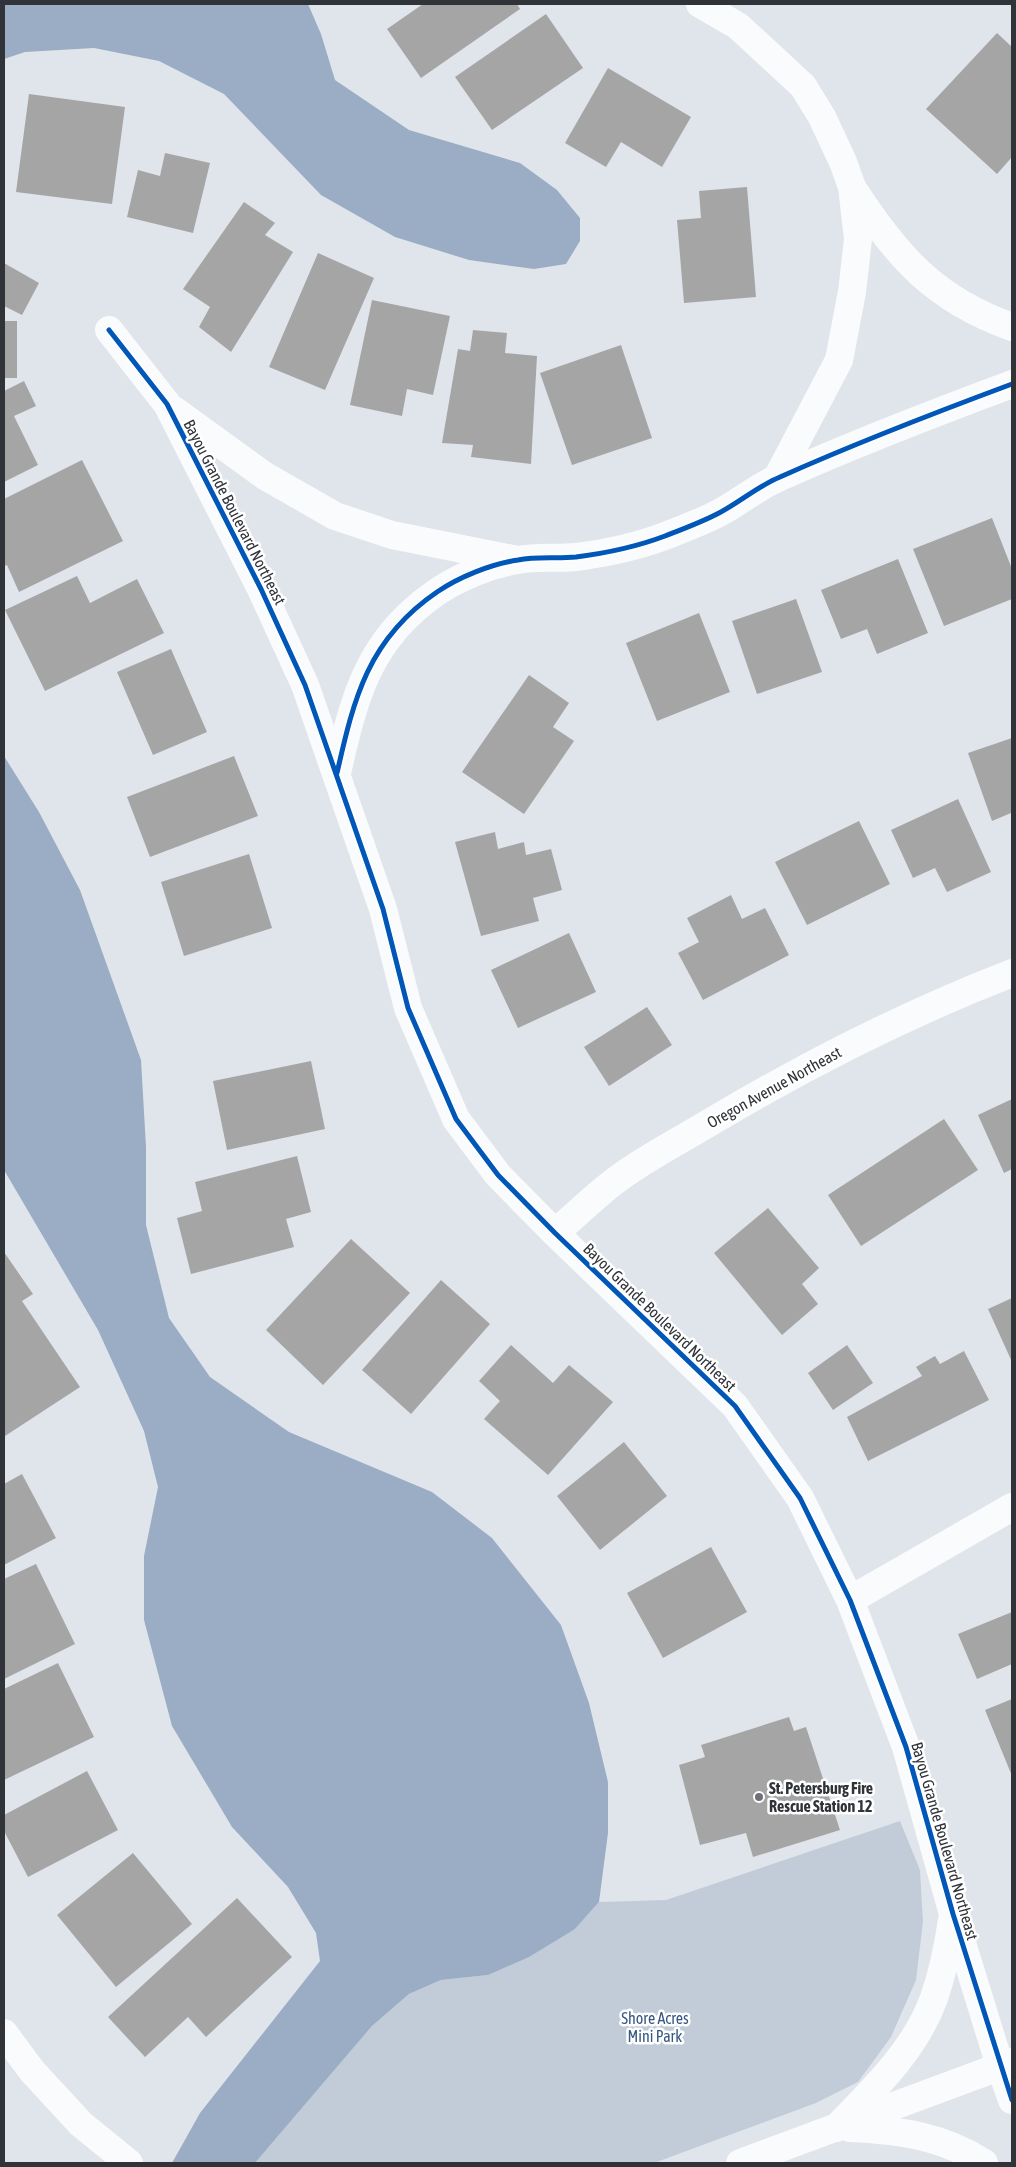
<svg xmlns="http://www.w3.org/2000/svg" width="1016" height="2167" font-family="'Asap Condensed',sans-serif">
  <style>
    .green { fill: #c2ccd9 }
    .water { fill: #9badc4 }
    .building { fill: #a5a5a6 }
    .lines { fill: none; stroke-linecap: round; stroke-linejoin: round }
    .street { stroke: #fafbfc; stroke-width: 28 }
    .secondary { stroke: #fafbfc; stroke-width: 28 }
    .cycleway-casing { stroke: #fff; stroke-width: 8 }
    .cycleway { stroke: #0057b8; stroke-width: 5 }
    .poi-dot { fill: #6e7177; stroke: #fff; stroke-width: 2 }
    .labels { text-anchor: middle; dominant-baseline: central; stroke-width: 5; stroke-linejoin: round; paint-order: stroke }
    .street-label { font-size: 16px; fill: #303338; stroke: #fff }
    .poi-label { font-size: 16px; font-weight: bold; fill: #303338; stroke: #fff; text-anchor: start }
    .park-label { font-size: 16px; fill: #365683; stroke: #fff }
  </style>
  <rect width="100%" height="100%" fill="#e0e5eb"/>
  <path class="green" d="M 900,1821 L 920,1870 L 923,1922 L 916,1980 L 891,2037 L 858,2082 L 816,2103 L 654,2163 L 255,2163 L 372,2026 L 409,1994 L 441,1980 L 488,1975 L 575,1929 L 599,1902 L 666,1900 Z"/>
  <path class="water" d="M 4,4 L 308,4 L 321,34 L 335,80 L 409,130 L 520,163 L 557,190 L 580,218 L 580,241 L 566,264 L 534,269 L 469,260 L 395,237 L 321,195 L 224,94 L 159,61 L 94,48 L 25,52 L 4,59 Z
    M 4,756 L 39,812 L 80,890 L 141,1060 L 146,1147 L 146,1225 L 169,1318 L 210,1377 L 289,1432 L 432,1492 L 492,1538 L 561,1625 L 589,1703 L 608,1782 L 608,1833 L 599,1902 L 575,1929 L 529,1957 L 488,1975 L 441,1980 L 409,1994 L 372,2026 L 255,2163 L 172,2163 L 200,2113 L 320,1961 L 316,1933 L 288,1887 L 232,1827 L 172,1726 L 144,1620 L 144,1556 L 158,1487 L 144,1431 L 98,1330 L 4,1170 Z"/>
  <path class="building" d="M 423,4 L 517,4 L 520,9 L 421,78 L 387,29 Z
    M 546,14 L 583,68 L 492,130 L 455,77 Z
    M 997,33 L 1012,47 L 1012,157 L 997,174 L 926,109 Z
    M 608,68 L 691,117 L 662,167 L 621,142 L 606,167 L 565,143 Z
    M 29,94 L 125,107 L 112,204 L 16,192 Z
    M 165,153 L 210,163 L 193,233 L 127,217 L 138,170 L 160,176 Z
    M 747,187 L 756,297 L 684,303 L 677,220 L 701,218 L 699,191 Z
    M 244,202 L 275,223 L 265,235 L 293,252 L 231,352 L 199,327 L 210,307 L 183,289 Z
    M 318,253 L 374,278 L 325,390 L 269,367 Z
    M 4,263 L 39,283 L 22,315 L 4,306 Z
    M 372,300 L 450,316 L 433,395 L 407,389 L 402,416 L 350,405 Z
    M 4,321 L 17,321 L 17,378 L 4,378 Z
    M 473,330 L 507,333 L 505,353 L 537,356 L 531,464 L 471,457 L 473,445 L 442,443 L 458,349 L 470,351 Z
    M 621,345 L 652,438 L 572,465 L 540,373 Z
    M 24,381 L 36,406 L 14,416 L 38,465 L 4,482 L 4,391 Z
    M 82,460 L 123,541 L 19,592 L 7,565 L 4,566 L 4,499 Z
    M 992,518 L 1012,569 L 1012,599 L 944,626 L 913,549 Z
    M 898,559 L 928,633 L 877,654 L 867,629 L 841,639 L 821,590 Z
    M 77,576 L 90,603 L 137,579 L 164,633 L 45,691 L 5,610 Z
    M 796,599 L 822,672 L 757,694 L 732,621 Z
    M 699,613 L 730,692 L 657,721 L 626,643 Z
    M 171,649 L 207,732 L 153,755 L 117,672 Z
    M 529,675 L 569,703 L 553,727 L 574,741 L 524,814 L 462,772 Z
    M 1012,738 L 1012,817 L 1011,813 L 992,821 L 968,753 Z
    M 234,756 L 258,816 L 150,857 L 127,797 Z
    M 958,799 L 991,872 L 947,892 L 935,868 L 913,878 L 891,830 Z
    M 859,821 L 890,884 L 807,925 L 775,862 Z
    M 495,832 L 498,849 L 524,842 L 526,855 L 551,849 L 562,890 L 533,898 L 539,921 L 481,936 L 455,842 Z
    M 249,854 L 272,928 L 184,956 L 161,882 Z
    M 731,895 L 742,919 L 765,908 L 789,955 L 703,1000 L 678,953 L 699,942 L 687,918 Z
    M 569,933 L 596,992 L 518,1028 L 491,970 Z
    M 647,1007 L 672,1045 L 609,1086 L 584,1047 Z
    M 311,1061 L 325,1129 L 227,1150 L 213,1081 Z
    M 1012,1099 L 1012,1169 L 1004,1173 L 978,1115 Z
    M 944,1119 L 978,1170 L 861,1246 L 828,1195 Z
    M 297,1156 L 311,1212 L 286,1219 L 294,1247 L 191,1274 L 177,1218 L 202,1211 L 195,1182 Z
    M 768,1208 L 819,1268 L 802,1284 L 818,1304 L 782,1335 L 714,1253 Z
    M 351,1239 L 410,1293 L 323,1385 L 266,1330 Z
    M 4,1252 L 33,1294 L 22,1301 L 80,1387 L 5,1436 Z
    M 441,1280 L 490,1324 L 411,1414 L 362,1370 Z
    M 1012,1298 L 1012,1362 L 988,1309 Z
    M 511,1345 L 553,1383 L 569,1365 L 613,1402 L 548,1475 L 484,1419 L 500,1401 L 479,1381 Z
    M 847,1345 L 873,1383 L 833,1410 L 808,1373 Z
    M 964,1351 L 989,1400 L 868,1461 L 847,1417 L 922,1376 L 916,1367 L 935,1356 L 940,1364 Z
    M 624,1442 L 667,1496 L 600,1550 L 557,1496 Z
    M 22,1474 L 56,1538 L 4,1565 L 4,1484 Z
    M 711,1547 L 747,1612 L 663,1658 L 627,1593 Z
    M 36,1564 L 75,1644 L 4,1679 L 4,1579 Z
    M 1012,1612 L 1012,1664 L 977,1679 L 958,1634 Z
    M 58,1663 L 94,1737 L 4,1780 L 4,1689 Z
    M 1012,1699 L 1012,1776 L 985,1710 Z
    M 789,1717 L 794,1731 L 806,1727 L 840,1830 L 753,1857 L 746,1833 L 700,1845 L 679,1765 L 705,1757 L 701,1745 Z
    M 87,1771 L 118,1830 L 28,1877 L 4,1831 L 4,1815 Z
    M 133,1853 L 192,1924 L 116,1987 L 57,1915 Z
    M 237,1898 L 292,1957 L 206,2037 L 188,2017 L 145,2057 L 108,2017 Z"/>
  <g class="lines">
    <path class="street" d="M 700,4 L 738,26 L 803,86 L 822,117 L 843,162 L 852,187 L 858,239 L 852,292 L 839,360 L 777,478
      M 855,192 C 898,258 936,300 1012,327
      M 109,330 L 167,404 L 261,589 L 305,685 L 383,909 L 408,1008 L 456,1119 L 498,1175 L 555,1233 L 735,1406 L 800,1498 L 850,1600 L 906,1747 L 953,1914 L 1000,2066
      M 174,410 L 265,476 L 335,516 L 392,535 L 513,559
      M 337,773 C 354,698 368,639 437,592 C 459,577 491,564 518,560 C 537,556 557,559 576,557 C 607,553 636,547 665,536 C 683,529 702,522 719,513 C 740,502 758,486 780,477 C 856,443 934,413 1012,384
      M 555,1233 C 572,1218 588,1203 606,1188 C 638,1162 679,1141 714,1120 C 810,1063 909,1013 1012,973
      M 850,1600 L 1012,1507
      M 836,2128 C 873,2090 916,2049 934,1998 C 943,1972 948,1947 952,1920"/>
    <path class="secondary" d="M 4,2033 L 32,2071 L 81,2124 L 129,2163
      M 1000,2066 L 1012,2100
      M 850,2128 C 898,2130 943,2136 984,2163
      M 740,2163 L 1012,2062"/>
    <g class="cycleway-casing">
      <path id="cycleway" d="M 109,330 L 167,404 L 261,589 L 305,685 L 383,909 L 408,1008 L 456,1119 L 498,1175 L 555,1233 L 735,1406 L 800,1498 L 850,1600 L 906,1747 L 953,1914 L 1012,2100
        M 337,773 C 354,698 368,639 437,592 C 459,577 491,564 518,560 C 537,556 557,559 576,557 C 607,553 636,547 665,536 C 683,529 702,522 719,513 C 740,502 758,486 780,477 C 856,443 934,413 1012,384"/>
    </g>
    <use href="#cycleway" class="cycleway"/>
  </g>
  <circle class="poi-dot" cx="759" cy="1797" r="5"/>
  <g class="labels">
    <g class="street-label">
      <text transform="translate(235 512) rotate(63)">Bayou Grande Boulevard Northeast</text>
      <text transform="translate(774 1087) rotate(-29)">Oregon Avenue Northeast</text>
      <text transform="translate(660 1317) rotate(44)">Bayou Grande Boulevard Northeast</text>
      <text transform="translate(945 1841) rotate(74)">Bayou Grande Boulevard Northeast</text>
    </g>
    <g class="poi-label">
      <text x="769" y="1788">St. Petersburg Fire<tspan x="769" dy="18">Rescue Station 12</tspan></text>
    </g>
    <g class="park-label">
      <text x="655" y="2018">Shore Acres<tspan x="655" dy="18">Mini Park</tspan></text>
    </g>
  </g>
  <rect width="1016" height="2167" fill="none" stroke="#303338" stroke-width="10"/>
</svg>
